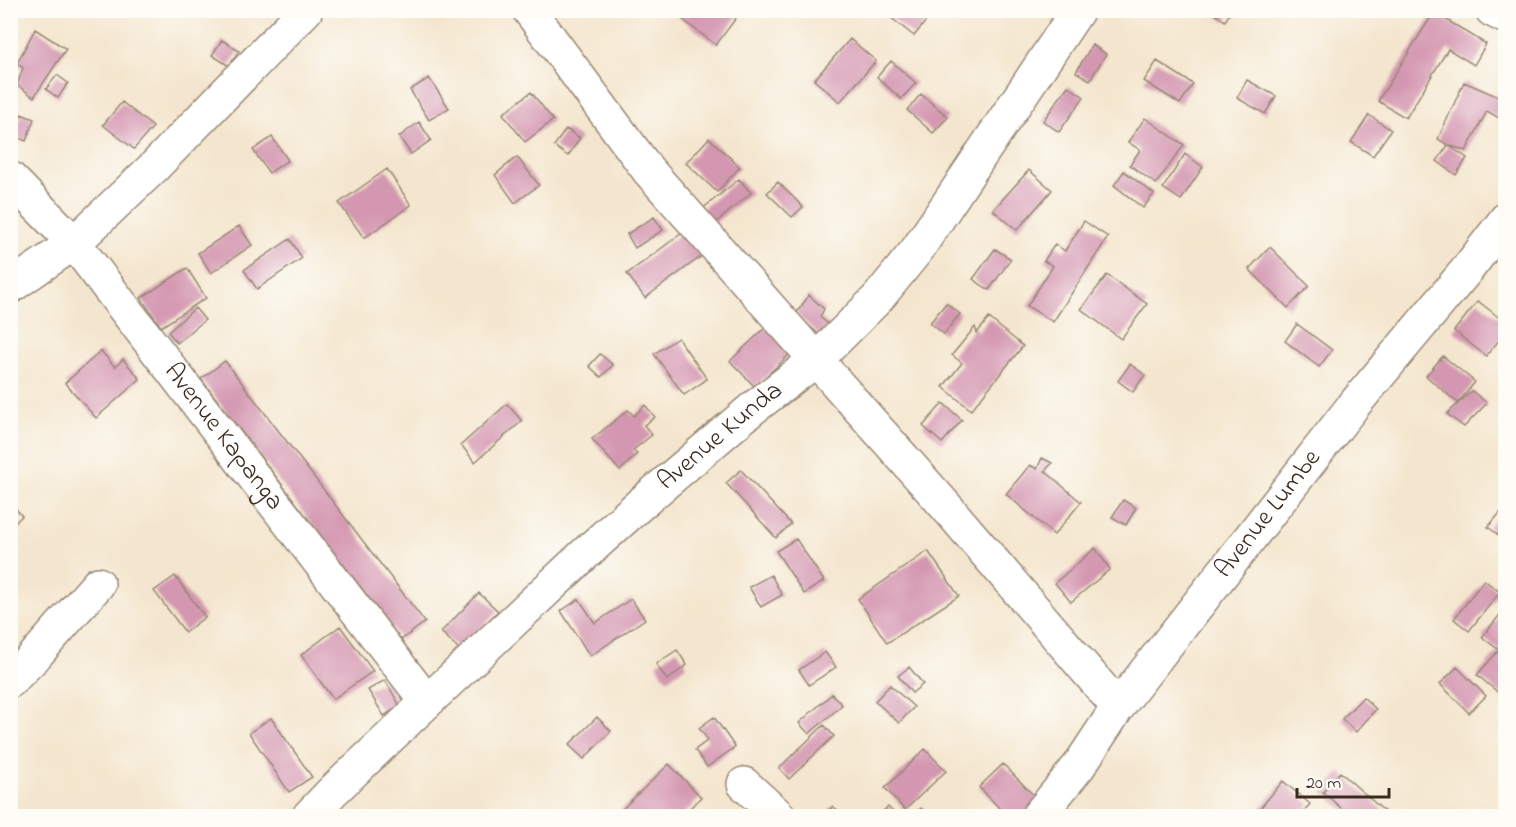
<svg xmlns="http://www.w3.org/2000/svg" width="1516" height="827" font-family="'Indie Flower',sans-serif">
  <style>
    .building { fill: #d497b1 }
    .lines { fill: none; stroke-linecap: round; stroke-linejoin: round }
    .minor-casing { stroke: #988876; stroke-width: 36 }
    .minor { stroke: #fff; stroke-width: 33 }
    .labels { text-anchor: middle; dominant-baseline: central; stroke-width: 4.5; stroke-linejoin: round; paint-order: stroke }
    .street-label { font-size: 26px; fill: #3b2a1e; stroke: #fdfcf7 }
  </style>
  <rect width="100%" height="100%" fill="#fdfcf7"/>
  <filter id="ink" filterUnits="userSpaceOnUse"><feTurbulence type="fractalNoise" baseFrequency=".0167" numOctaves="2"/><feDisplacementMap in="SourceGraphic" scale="12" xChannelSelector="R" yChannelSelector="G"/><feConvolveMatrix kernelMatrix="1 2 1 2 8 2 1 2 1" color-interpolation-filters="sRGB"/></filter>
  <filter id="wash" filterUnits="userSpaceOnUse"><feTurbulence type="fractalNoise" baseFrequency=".008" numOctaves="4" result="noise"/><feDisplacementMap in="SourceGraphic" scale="24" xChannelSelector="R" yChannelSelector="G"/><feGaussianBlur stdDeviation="1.35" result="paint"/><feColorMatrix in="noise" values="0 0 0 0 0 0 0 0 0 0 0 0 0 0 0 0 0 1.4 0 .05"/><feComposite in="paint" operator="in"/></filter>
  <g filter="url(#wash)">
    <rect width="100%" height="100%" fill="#f4e6ce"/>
    <g id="blocks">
      <path class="building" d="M 675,10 L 742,10 L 716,45 L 674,13 Z
        M 888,10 L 935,10 L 914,36 L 885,13 Z
        M 1209,10 L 1232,10 L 1225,21 Z
        M 1434,12 L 1486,44 L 1474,65 L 1448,49 L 1406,118 L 1378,101 Z
        M 35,29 L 66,49 L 34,97 L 17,85 L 23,68 L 17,63 Z
        M 850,39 L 876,61 L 840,102 L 814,80 Z
        M 222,40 L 239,51 L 229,66 L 212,55 Z
        M 1092,45 L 1106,54 L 1090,80 L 1076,72 Z
        M 891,61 L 916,83 L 901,99 L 877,77 Z
        M 1157,61 L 1193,84 L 1180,104 L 1144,81 Z
        M 57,75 L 68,83 L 58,98 L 46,89 Z
        M 429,78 L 449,108 L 429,120 L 410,90 Z
        M 1247,80 L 1276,96 L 1265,114 L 1237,98 Z
        M 1464,82 L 1506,100 L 1506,122 L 1487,111 L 1466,151 L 1448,145 L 1438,139 Z
        M 1068,86 L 1084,97 L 1059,132 L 1043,121 Z
        M 531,92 L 553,120 L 525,142 L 503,114 Z
        M 921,94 L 948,117 L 933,133 L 907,110 Z
        M 122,102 L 153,127 L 134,149 L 103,125 Z
        M 21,114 L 34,119 L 26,141 L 14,136 Z
        M 1369,115 L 1391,130 L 1373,156 L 1351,142 Z
        M 1145,118 L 1184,145 L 1156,184 L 1130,165 L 1140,150 L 1128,142 Z
        M 419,122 L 431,140 L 411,154 L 399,137 Z
        M 566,129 L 580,138 L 568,156 L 554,146 Z
        M 272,137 L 288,160 L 269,173 L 253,150 Z
        M 709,138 L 740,167 L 717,192 L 686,163 Z
        M 1448,145 L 1467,158 L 1456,175 L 1437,161 Z
        M 1185,154 L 1203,167 L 1181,200 L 1163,188 Z
        M 517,157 L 539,185 L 515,203 L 495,175 Z
        M 387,169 L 411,205 L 364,238 L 339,203 Z
        M 1029,170 L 1052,190 L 1017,230 L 993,210 Z
        M 1124,171 L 1154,194 L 1143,208 L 1114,185 Z
        M 739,179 L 751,193 L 713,225 L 701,210 Z
        M 778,182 L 803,207 L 792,217 L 767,193 Z
        M 654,217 L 663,230 L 635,248 L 627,234 Z
        M 1084,221 L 1108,237 L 1053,322 L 1027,306 L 1053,266 L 1044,261 L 1055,244 L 1065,251 Z
        M 239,226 L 252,245 L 211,273 L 198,253 Z
        M 686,230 L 703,255 L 645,298 L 627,274 Z
        M 290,239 L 302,258 L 257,289 L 244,270 Z
        M 1270,247 L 1309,286 L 1288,308 L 1249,269 Z
        M 995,249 L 1011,259 L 989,290 L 973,279 Z
        M 187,268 L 206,298 L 161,327 L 141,298 Z
        M 1107,275 L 1147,304 L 1121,339 L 1081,309 Z
        M 809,295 L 824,309 L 820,317 L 834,329 L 825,340 L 796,314 Z
        M 1478,301 L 1506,323 L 1506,332 L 1486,356 L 1454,331 Z
        M 946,303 L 960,314 L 944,334 L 930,323 Z
        M 195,308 L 205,320 L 177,343 L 168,332 Z
        M 989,318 L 1023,346 L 971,410 L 943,387 L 962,363 L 952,355 L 975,327 L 977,333 Z
        M 769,324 L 794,350 L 755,387 L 730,361 Z
        M 1297,324 L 1332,350 L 1319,367 L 1285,341 Z
        M 678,338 L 707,379 L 684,395 L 654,354 Z
        M 101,351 L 115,367 L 123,359 L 140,379 L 96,418 L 65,383 Z
        M 600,354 L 613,365 L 601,377 L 589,366 Z
        M 1443,356 L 1475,382 L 1458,403 L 1426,376 Z
        M 225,361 L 425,622 L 401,640 L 201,379 Z
        M 1130,364 L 1145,375 L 1133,392 L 1118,381 Z
        M 1472,391 L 1487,403 L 1464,427 L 1447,414 Z
        M 943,403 L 962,420 L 942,443 L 923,426 Z
        M 507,404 L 522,421 L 475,462 L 461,445 Z
        M 645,405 L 655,417 L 644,425 L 652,435 L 633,450 L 637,454 L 620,471 L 592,439 L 628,410 L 634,416 Z
        M 1042,458 L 1052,463 L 1045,471 L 1081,502 L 1054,535 L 1006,494 L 1030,465 L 1037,469 Z
        M 741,470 L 791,524 L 776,538 L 726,483 Z
        M 1123,500 L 1136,508 L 1126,525 L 1112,517 Z
        M 10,502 L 22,516 L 10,527 Z
        M 1506,506 L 1506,541 L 1488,527 Z
        M 796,539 L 824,581 L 804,594 L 776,551 Z
        M 1095,548 L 1110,569 L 1071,602 L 1055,583 Z
        M 928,551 L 959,596 L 887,643 L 858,599 Z
        M 771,575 L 782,595 L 761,607 L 749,587 Z
        M 175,576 L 205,617 L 185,632 L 154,591 Z
        M 1484,580 L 1500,592 L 1469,631 L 1454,619 Z
        M 479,593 L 498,611 L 460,650 L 441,632 Z
        M 579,599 L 595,623 L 631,599 L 645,619 L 590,656 L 561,611 Z
        M 1503,611 L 1506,613 L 1506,642 L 1499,650 L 1482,637 Z
        M 340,626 L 373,671 L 333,699 L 301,655 Z
        M 677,650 L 687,665 L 667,680 L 656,664 Z
        M 1499,650 L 1506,656 L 1506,699 L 1477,675 Z
        M 825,652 L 836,667 L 809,685 L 799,670 Z
        M 909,667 L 923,684 L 912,693 L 898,676 Z
        M 1457,667 L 1486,696 L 1469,713 L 1440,684 Z
        M 385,680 L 400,706 L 384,716 L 368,690 Z
        M 890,685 L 914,707 L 899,723 L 875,701 Z
        M 832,694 L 842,705 L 809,734 L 799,723 Z
        M 1363,697 L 1376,709 L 1356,732 L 1342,719 Z
        M 597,717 L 611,731 L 584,759 L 569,745 Z
        M 714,717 L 735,747 L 707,767 L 695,750 L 708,740 L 699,728 Z
        M 271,718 L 312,777 L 289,792 L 249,733 Z
        M 824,725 L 834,736 L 789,779 L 779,768 Z
        M 925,749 L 946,771 L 905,810 L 885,788 Z
        M 669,764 L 701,797 L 682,816 L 615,816 Z
        M 1003,764 L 1042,804 L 1029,816 L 1007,816 L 979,787 Z
        M 1340,772 L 1384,811 L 1379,816 L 1350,816 L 1323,792 Z
        M 1283,781 L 1310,804 L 1300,816 L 1263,816 L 1257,812 Z
        M 833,806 L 844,816 L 823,816 Z
        M 888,807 L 897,816 L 877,816 Z
        M 921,808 L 931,816 L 914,816 Z"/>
    </g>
  </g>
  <g filter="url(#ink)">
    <use href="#blocks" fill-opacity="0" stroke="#988876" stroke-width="1.5"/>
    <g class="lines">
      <g class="minor-casing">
        <g id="minor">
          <path d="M 529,10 L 648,170 L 950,511 L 1118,707"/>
          <path d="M 1492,10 L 1506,17"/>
          <path id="s1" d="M 10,178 L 74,243 L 427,702"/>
          <path d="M 10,287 L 74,243 L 153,168 L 306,10"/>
          <path d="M 10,681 L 33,658 L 98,584"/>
          <path d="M 744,784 L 779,816"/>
          <path id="s2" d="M 309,816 L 332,792 L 427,702 L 587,552 L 637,507 L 752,409 L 816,360 L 878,298 L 917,250 L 1078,10"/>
          <path id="s3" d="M 1038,816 L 1079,766 L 1118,707 L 1353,406 L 1466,271 L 1506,219"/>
        </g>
      </g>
      <use href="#minor" class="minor"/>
    </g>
  </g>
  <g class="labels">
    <g class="street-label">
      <text stroke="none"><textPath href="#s1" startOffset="336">Avenue Kapanga</textPath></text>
      <text stroke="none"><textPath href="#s2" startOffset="560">Avenue Kunda</textPath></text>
      <text stroke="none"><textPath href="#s3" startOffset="380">Avenue Lumbe</textPath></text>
    </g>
  </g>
  <rect width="1516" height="827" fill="none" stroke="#fdfcf7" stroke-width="36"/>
  <path d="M1297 788v9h92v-9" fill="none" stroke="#3b2a1e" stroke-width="3"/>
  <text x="1306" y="788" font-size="18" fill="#3b2a1e" stroke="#fdfcf7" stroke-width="4.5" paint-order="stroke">20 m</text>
</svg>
